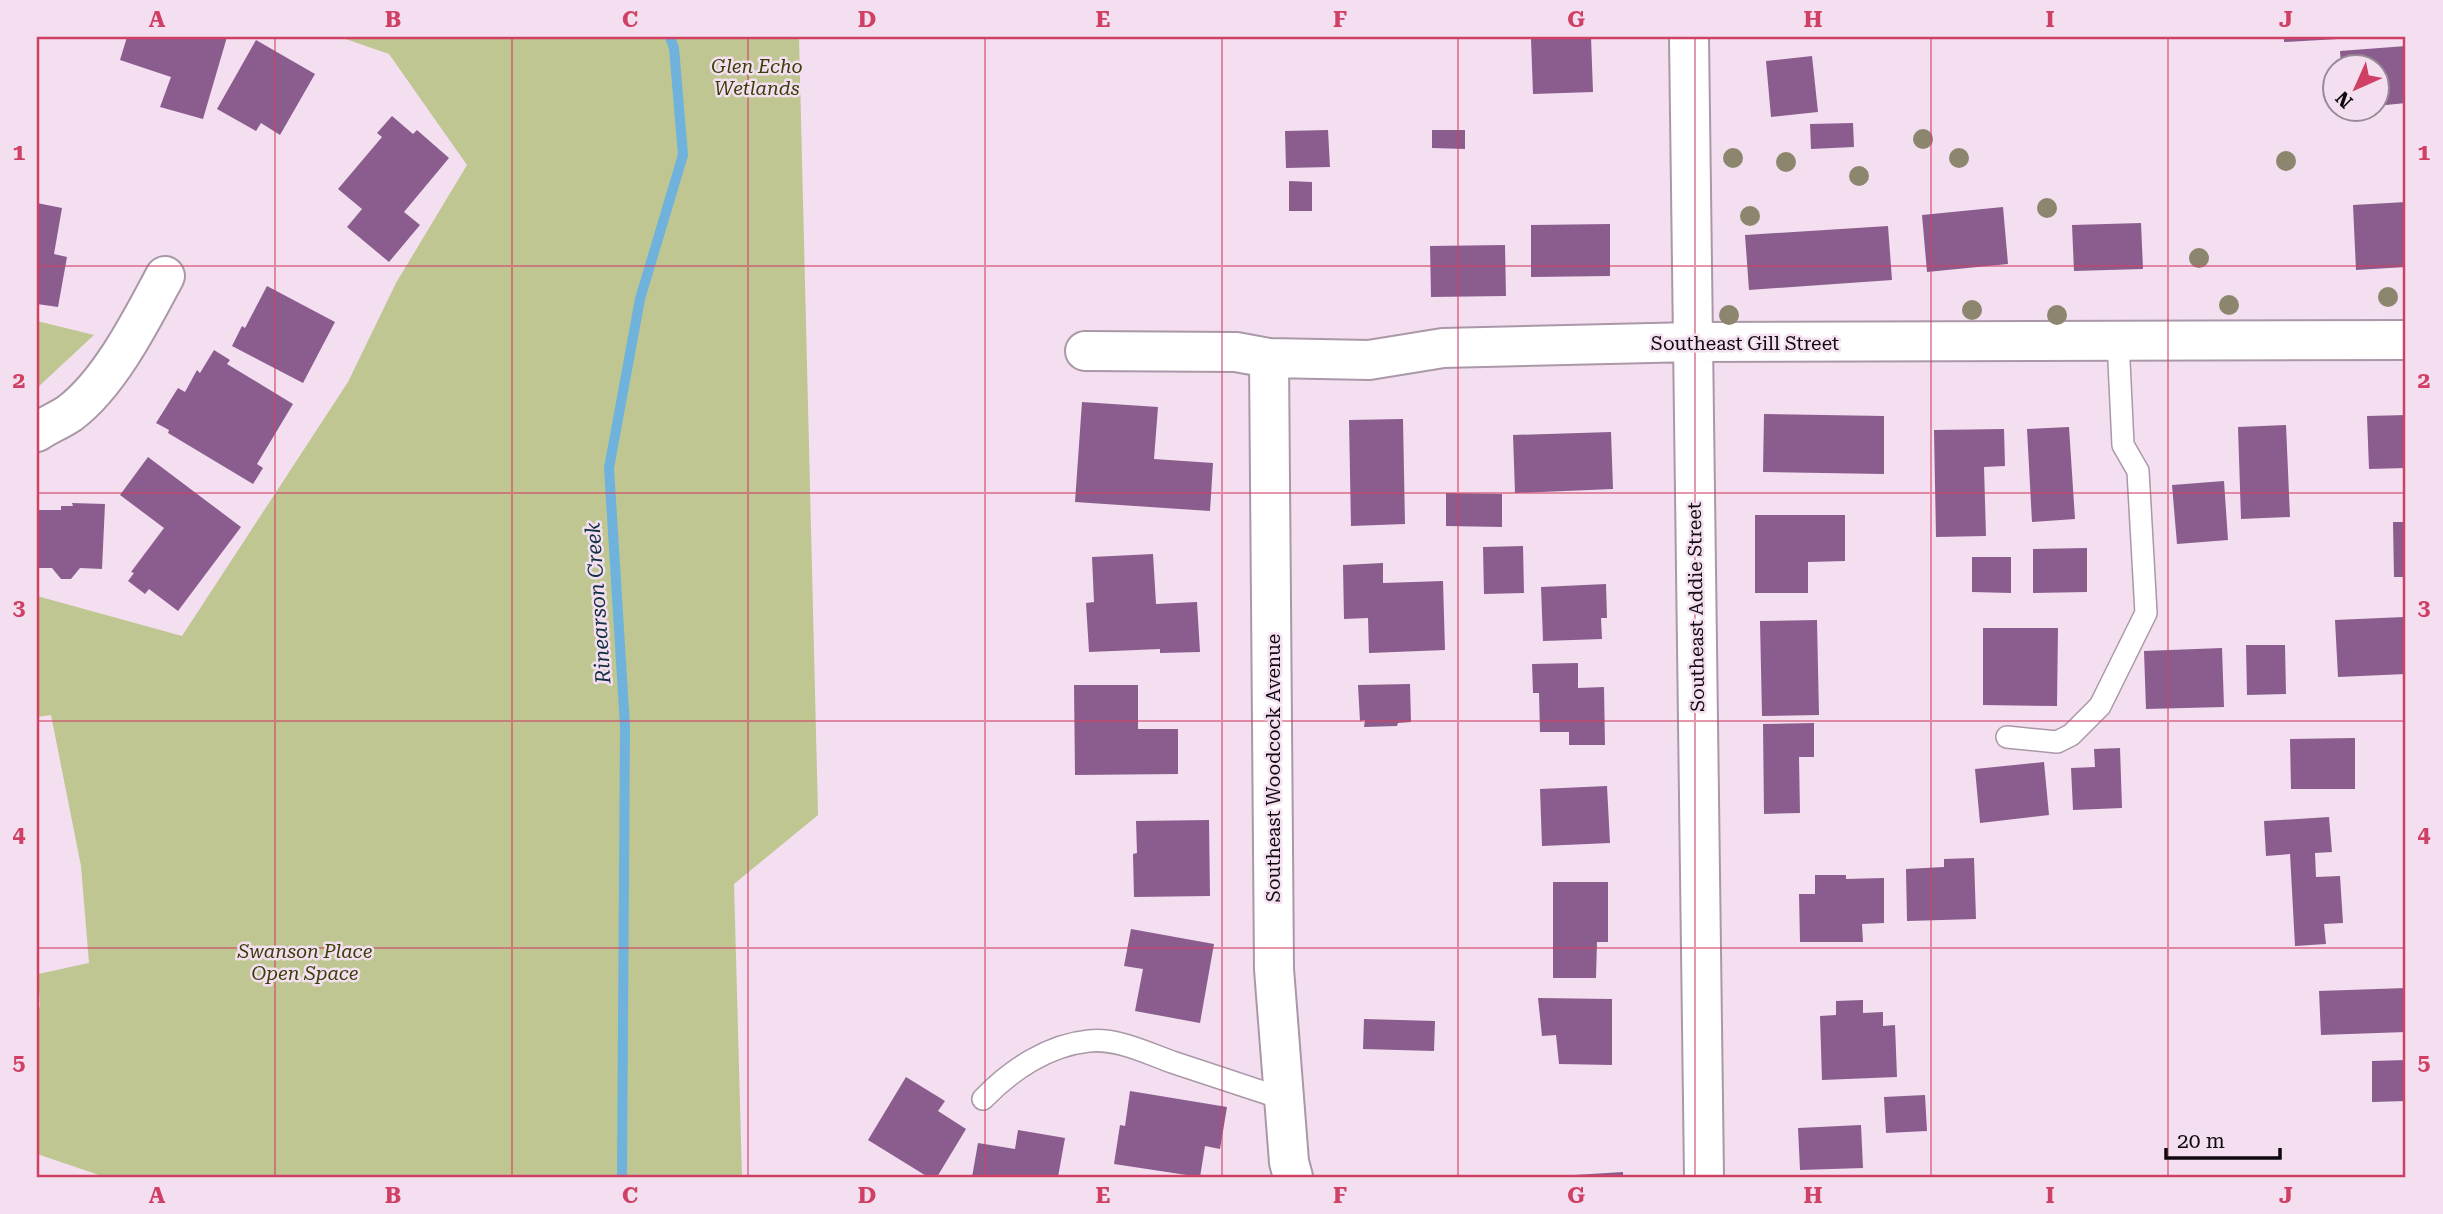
<svg xmlns="http://www.w3.org/2000/svg" width="2443" height="1214" font-family="'Roboto Serif',serif">
  <style>
    .green { fill: #bfc691 }
    .lines { fill: none; stroke-linecap: round; stroke-linejoin: round }
    .stream { stroke: #6fb3dc; stroke-width: 10 }
    .building { fill: #8a5d8e }
    .lane-casing { stroke: #aa98a8; stroke-width: 24 }
    .street-casing { stroke: #aa98a8; stroke-width: 42 }
    .lane { stroke: #fff; stroke-width: 21 }
    .street { stroke: #fff; stroke-width: 38 }
    .tree { fill: #8d866f }
    .grid { fill: none; stroke: #cf4064; stroke-width: 2; stroke-opacity: 0.55 }
    .labels { text-anchor: middle; dominant-baseline: central; stroke-width: 5; stroke-linejoin: round; paint-order: stroke }
    .park-label { font-size: 19px; font-style: italic; fill: #393d06; stroke: #f3dff0 }
    .street-label { font-size: 19px; fill: #100a0f; stroke: #f3dff0 }
    .water-label { font-size: 21px; font-style: italic; fill: #102f40; stroke: #f3dff0 }
    .neatline { fill: none; stroke: #cf4064; stroke-width: 2.5 }
    .grid-label { font-size: 23px; text-anchor: middle; font-weight: bold; fill: #cf4064 }
  </style>
  <rect width="100%" height="100%" fill="#f3dff0"/>
  <path class="green" d="M 340,37 L 799,37 L 818,815 L 734,884 L 742,1177 L 105,1177 L 37,1154 L 37,1016 L 40,1005 L 38,974 L 89,963 L 81,866 L 51,715 L 37,717 L 37,596 L 182,636 L 348,382 L 396,283 L 467,165 L 389,54 Z
    M 37,321 L 94,335 L 37,388 Z"/>
  <g class="lines">
    <path class="stream" d="M 622,1177 L 625,726 L 609,468 L 640,299 L 683,155 L 674,48 L 670,37"/>
  </g>
  <path class="building" d="M 127,37 L 227,37 L 203,119 L 160,107 L 171,77 L 120,60 Z
    M 1591,37 L 1593,92 L 1533,94 L 1531,39 Z
    M 2284,37 L 2338,37 L 2338,39 L 2284,42 Z
    M 256,40 L 315,74 L 280,135 L 261,123 L 256,131 L 217,109 Z
    M 2406,46 L 2406,103 L 2376,106 L 2376,66 L 2341,66 L 2340,51 Z
    M 1812,56 L 1818,112 L 1771,117 L 1766,61 Z
    M 392,116 L 413,134 L 417,130 L 449,158 L 404,212 L 420,225 L 389,262 L 347,227 L 362,209 L 338,189 L 382,137 L 377,133 Z
    M 1853,123 L 1854,147 L 1811,149 L 1810,124 Z
    M 1328,130 L 1330,167 L 1286,168 L 1285,131 Z
    M 1432,130 L 1465,130 L 1465,149 L 1432,148 Z
    M 1289,181 L 1312,182 L 1312,211 L 1289,211 Z
    M 2406,202 L 2406,267 L 2356,270 L 2353,205 Z
    M 37,203 L 62,208 L 54,254 L 67,257 L 58,307 L 37,304 Z
    M 2003,207 L 2008,264 L 1927,272 L 1922,215 Z
    M 2141,223 L 2143,269 L 2074,271 L 2072,225 Z
    M 1610,224 L 1610,276 L 1531,277 L 1531,225 Z
    M 1888,226 L 1892,280 L 1749,290 L 1745,235 Z
    M 1505,245 L 1506,296 L 1431,297 L 1430,246 Z
    M 267,286 L 335,322 L 303,383 L 232,346 L 242,326 L 245,328 Z
    M 214,350 L 230,360 L 227,364 L 293,404 L 257,464 L 263,468 L 253,484 L 168,433 L 169,430 L 156,423 L 178,388 L 185,392 L 197,370 L 200,373 Z
    M 1082,402 L 1158,407 L 1154,459 L 1213,463 L 1210,511 L 1075,502 Z
    M 1764,414 L 1884,416 L 1884,474 L 1763,472 Z
    M 2406,415 L 2406,468 L 2369,469 L 2367,416 Z
    M 1403,419 L 1405,524 L 1351,526 L 1349,420 Z
    M 2286,425 L 2290,517 L 2241,519 L 2238,427 Z
    M 2069,427 L 2075,519 L 2032,522 L 2027,429 Z
    M 2004,429 L 2005,466 L 1984,467 L 1986,536 L 1936,537 L 1934,430 Z
    M 1611,432 L 1613,489 L 1515,493 L 1513,435 Z
    M 148,457 L 241,527 L 178,611 L 149,589 L 145,594 L 128,581 L 134,573 L 131,572 L 164,528 L 120,495 Z
    M 2224,481 L 2228,540 L 2177,544 L 2172,485 Z
    M 1446,493 L 1502,494 L 1502,527 L 1446,526 Z
    M 72,503 L 105,504 L 102,569 L 80,568 L 71,579 L 61,579 L 52,568 L 37,568 L 37,510 L 61,510 L 61,506 L 73,506 Z
    M 1755,515 L 1845,515 L 1845,561 L 1808,562 L 1808,593 L 1755,593 Z
    M 2393,522 L 2406,522 L 2406,577 L 2394,577 Z
    M 1523,546 L 1524,593 L 1484,594 L 1483,547 Z
    M 2087,548 L 2087,592 L 2033,593 L 2033,549 Z
    M 1153,554 L 1156,604 L 1197,602 L 1200,652 L 1160,653 L 1160,649 L 1089,652 L 1086,603 L 1094,602 L 1092,557 Z
    M 1972,557 L 2011,557 L 2011,593 L 1972,592 Z
    M 1383,563 L 1383,583 L 1443,581 L 1445,650 L 1369,653 L 1368,618 L 1344,619 L 1343,565 Z
    M 1606,584 L 1607,618 L 1601,618 L 1602,639 L 1543,641 L 1541,587 Z
    M 2404,617 L 2406,674 L 2338,677 L 2335,620 Z
    M 1817,620 L 1819,715 L 1762,716 L 1760,621 Z
    M 1983,628 L 2058,628 L 2057,706 L 1983,705 Z
    M 2246,645 L 2285,645 L 2286,694 L 2247,695 Z
    M 2222,648 L 2224,707 L 2146,709 L 2144,651 Z
    M 1578,663 L 1578,688 L 1604,687 L 1605,745 L 1569,745 L 1569,732 L 1540,732 L 1539,693 L 1533,693 L 1532,664 Z
    M 1410,684 L 1411,722 L 1398,723 L 1397,726 L 1364,727 L 1365,720 L 1360,721 L 1358,685 Z
    M 1074,685 L 1138,685 L 1138,729 L 1178,729 L 1178,774 L 1075,775 Z
    M 1814,723 L 1814,757 L 1799,757 L 1800,813 L 1764,814 L 1763,724 Z
    M 2355,738 L 2355,789 L 2291,789 L 2290,739 Z
    M 2120,748 L 2122,808 L 2073,810 L 2071,768 L 2095,767 L 2094,749 Z
    M 2044,762 L 2049,815 L 1980,823 L 1975,769 Z
    M 1607,786 L 1610,843 L 1542,846 L 1540,789 Z
    M 2329,817 L 2332,852 L 2315,853 L 2316,877 L 2340,876 L 2343,923 L 2324,924 L 2326,944 L 2295,946 L 2290,854 L 2266,856 L 2264,821 Z
    M 1209,820 L 1210,896 L 1134,897 L 1133,854 L 1137,853 L 1136,821 Z
    M 1974,858 L 1976,919 L 1907,921 L 1906,869 L 1944,867 L 1944,859 Z
    M 1815,875 L 1846,875 L 1846,879 L 1884,878 L 1884,923 L 1862,924 L 1863,942 L 1800,942 L 1799,894 L 1815,894 Z
    M 1553,882 L 1608,882 L 1608,942 L 1597,942 L 1596,978 L 1553,978 Z
    M 1131,929 L 1214,944 L 1200,1023 L 1135,1011 L 1143,969 L 1124,966 Z
    M 2406,988 L 2406,1032 L 2321,1035 L 2319,991 Z
    M 1538,998 L 1612,999 L 1612,1065 L 1559,1064 L 1556,1035 L 1542,1036 Z
    M 1863,1000 L 1863,1013 L 1883,1012 L 1883,1026 L 1895,1025 L 1897,1077 L 1822,1080 L 1820,1016 L 1836,1015 L 1836,1001 Z
    M 1364,1019 L 1435,1021 L 1434,1051 L 1363,1049 Z
    M 2406,1060 L 2406,1101 L 2372,1102 L 2372,1061 Z
    M 906,1077 L 945,1101 L 938,1111 L 966,1129 L 937,1177 L 928,1177 L 868,1140 Z
    M 1130,1091 L 1227,1107 L 1220,1149 L 1205,1146 L 1200,1177 L 1114,1164 L 1120,1125 L 1125,1126 Z
    M 1925,1095 L 1927,1131 L 1886,1133 L 1884,1097 Z
    M 1861,1125 L 1863,1168 L 1800,1170 L 1798,1128 Z
    M 1018,1130 L 1065,1138 L 1058,1177 L 972,1177 L 978,1143 L 1015,1149 Z
    M 1623,1172 L 1623,1177 L 1575,1177 L 1574,1175 Z"/>
  <g class="lines">
    <g class="lane-casing">
      <path id="lane" d="M 2007,737 L 2057,742 L 2071,735 L 2100,706 L 2146,613 L 2138,471 L 2123,445 L 2118,341
        M 983,1099 C 1011,1070 1048,1045 1089,1041 C 1117,1038 1147,1053 1172,1062 C 1209,1074 1247,1087 1284,1099"/>
    </g>
    <g class="street-casing">
      <path id="street" d="M 1689,37 L 1704,1177
        M 1085,351 L 1236,352 L 1269,358 L 1369,360 L 1443,348 L 1693,342 L 2406,340
        M 1269,358 L 1274,969 L 1289,1162 L 1293,1177
        M 37,432 C 47,425 60,420 70,413 C 110,383 142,319 165,276"/>
    </g>
    <use href="#lane" class="lane"/>
    <use href="#street" class="street"/>
  </g>
  <g class="tree">
    <circle cx="1923" cy="139" r="10"/>
    <circle cx="1733" cy="158" r="10"/>
    <circle cx="1959" cy="158" r="10"/>
    <circle cx="2286" cy="161" r="10"/>
    <circle cx="1786" cy="162" r="10"/>
    <circle cx="1859" cy="176" r="10"/>
    <circle cx="2047" cy="208" r="10"/>
    <circle cx="1750" cy="216" r="10"/>
    <circle cx="2199" cy="258" r="10"/>
    <circle cx="2388" cy="297" r="10"/>
    <circle cx="2229" cy="305" r="10"/>
    <circle cx="1972" cy="310" r="10"/>
    <circle cx="1729" cy="315" r="10"/>
    <circle cx="2057" cy="315" r="10"/>
  </g>
  <path class="grid" d="M 275,37 L 275,1177M 512,37 L 512,1177M 748,37 L 748,1177M 985,37 L 985,1177M 1222,37 L 1222,1177M 1458,37 L 1458,1177M 1695,37 L 1695,1177M 1931,37 L 1931,1177M 2168,37 L 2168,1177M 37,266 L 2406,266M 37,493 L 2406,493M 37,721 L 2406,721M 37,948 L 2406,948"/>
  <g class="labels">
    <g class="park-label">
      <text x="757" y="66">Glen Echo<tspan x="757" dy="22">Wetlands</tspan></text>
      <text x="305" y="951">Swanson Place<tspan x="305" dy="22">Open Space</tspan></text>
    </g>
    <g class="street-label">
      <text x="1745" y="343">Southeast Gill Street</text>
      <text transform="translate(1696 607) rotate(-91)">Southeast Addie Street</text>
      <text transform="translate(1273 768) rotate(-90)">Southeast Woodcock Avenue</text>
    </g>
    <g class="water-label">
      <text transform="translate(598 603) rotate(-94)">Rinearson Creek</text>
    </g>
  </g>
  <rect width="2443" height="1214" fill="none" stroke="#f3dff0" stroke-width="77"/>
  <g transform="translate(2356 88) rotate(225)"><circle r="33" fill="#f3dff0" stroke="#988a96" stroke-width="2"/>
  <path d="M0-5L12 26L0 18L-12 26Z" fill="#cf4064"/>
  <text y="-10" font-size="19" font-weight="bold" text-anchor="middle" fill="#100a0f">N</text>
  </g>
  <path d="M2166 1148v10h114v-10" fill="none" stroke="#100a0f" stroke-width="3.5"/>
  <text x="2177" y="1148" font-size="21" fill="#100a0f" stroke="#f3dff0" stroke-width="5" paint-order="stroke">20 m</text>
  <rect x="38" y="38" width="2366" height="1138" class="neatline"/>
  <g class="grid-label">
    <text x="157" y="27">A</text>
    <text x="393" y="27">B</text>
    <text x="630" y="27">C</text>
    <text x="867" y="27">D</text>
    <text x="1103" y="27">E</text>
    <text x="1340" y="27">F</text>
    <text x="1576" y="27">G</text>
    <text x="1813" y="27">H</text>
    <text x="2050" y="27">I</text>
    <text x="2286" y="27">J</text>
    <text x="19" y="160">1</text>
    <text x="2424" y="160">1</text>
    <text x="19" y="388">2</text>
    <text x="2424" y="388">2</text>
    <text x="19" y="615">3</text>
    <text x="2424" y="615">3</text>
    <text x="19" y="842">4</text>
    <text x="2424" y="842">4</text>
    <text x="19" y="1070">5</text>
    <text x="2424" y="1070">5</text>
    <text x="157" y="1203">A</text>
    <text x="393" y="1203">B</text>
    <text x="630" y="1203">C</text>
    <text x="867" y="1203">D</text>
    <text x="1103" y="1203">E</text>
    <text x="1340" y="1203">F</text>
    <text x="1576" y="1203">G</text>
    <text x="1813" y="1203">H</text>
    <text x="2050" y="1203">I</text>
    <text x="2286" y="1203">J</text>
  </g>
</svg>
